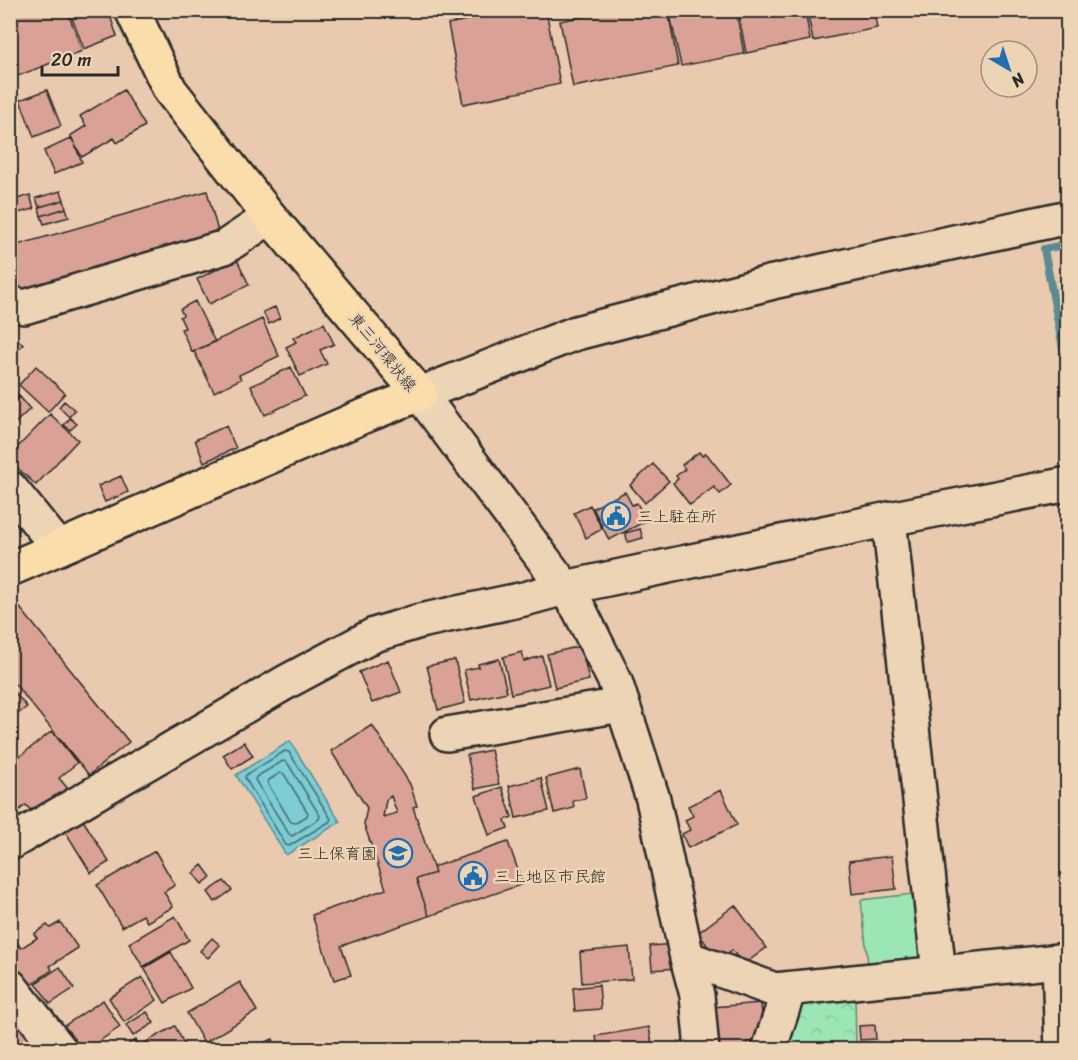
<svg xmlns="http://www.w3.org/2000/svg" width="1078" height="1060" font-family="Sriracha,'Klee One',sans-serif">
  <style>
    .grass { fill: #9ce6b5; stroke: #648870; stroke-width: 1.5 }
    .park { fill: url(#park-crowns); stroke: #648870; stroke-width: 1.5 }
    .water { fill: #7ccdd5; stroke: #5c8c91; stroke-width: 1.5 }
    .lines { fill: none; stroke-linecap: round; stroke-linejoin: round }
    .shore { stroke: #4b6c6f; stroke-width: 1.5 }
    .stream { stroke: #5c8c91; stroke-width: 8 }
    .building { fill: #daa296; stroke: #2b2b2b; stroke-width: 1.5; fill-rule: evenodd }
    .minor-casing { stroke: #2b2b2b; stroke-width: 38 }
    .major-casing { stroke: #2b2b2b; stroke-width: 38 }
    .minor { stroke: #edd4b5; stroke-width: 33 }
    .major { stroke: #faddab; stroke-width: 33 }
    .labels { text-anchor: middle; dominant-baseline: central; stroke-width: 5; stroke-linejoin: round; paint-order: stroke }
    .street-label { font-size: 16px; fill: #2b2b2b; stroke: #edd4b5 }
    .poi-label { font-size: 16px; fill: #2b2b2b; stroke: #edd4b5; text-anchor: start }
  </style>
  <defs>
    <pattern id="park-crowns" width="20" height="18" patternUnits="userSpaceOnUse" patternTransform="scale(1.5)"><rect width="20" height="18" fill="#9ce6b5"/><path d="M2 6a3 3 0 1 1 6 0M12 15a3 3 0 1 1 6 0" fill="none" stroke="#87c59c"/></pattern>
  </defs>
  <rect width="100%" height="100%" fill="#e9caaf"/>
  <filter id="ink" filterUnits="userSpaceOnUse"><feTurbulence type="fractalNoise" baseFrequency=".0167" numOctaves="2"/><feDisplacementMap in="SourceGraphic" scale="12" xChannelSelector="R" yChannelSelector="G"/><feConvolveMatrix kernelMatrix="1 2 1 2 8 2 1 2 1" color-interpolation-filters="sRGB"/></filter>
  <g filter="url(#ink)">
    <path class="grass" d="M 921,893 L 928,959 L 869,973 L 861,900 Z"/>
    <path class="park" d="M 855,994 L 856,1049 L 774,1050 L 791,999 Z"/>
    <path class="water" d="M 290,741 L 340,822 L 286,855 L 236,775 Z"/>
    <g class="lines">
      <path class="shore" d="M 285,751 L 289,752 L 331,819 L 329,822 L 289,846 L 286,845 L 245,778 L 246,775 Z
        M 283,761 L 287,762 L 320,816 L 319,819 L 292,836 L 289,834 L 255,780 L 256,777 Z
        M 280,773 L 284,774 L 308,813 L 307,816 L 295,823 L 291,822 L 268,784 L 269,780 Z"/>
      <path class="stream" d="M 1068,244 L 1044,249 L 1068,375"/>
    </g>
    <path class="building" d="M 10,10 L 67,10 L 82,51 L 10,79 Z
      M 69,10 L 108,10 L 117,36 L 84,49 Z
      M 444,10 L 490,10 L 445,19 Z
      M 515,10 L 546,10 L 560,84 L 463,104 L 448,24 Z
      M 615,10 L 668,10 L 678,66 L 573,87 L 560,21 Z
      M 669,10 L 736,10 L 744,54 L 681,66 Z
      M 738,10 L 805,10 L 810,40 L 746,53 Z
      M 807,10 L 874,10 L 877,28 L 813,41 Z
      M 47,90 L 61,126 L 34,137 L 20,100 Z
      M 124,90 L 145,126 L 117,143 L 114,138 L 82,157 L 70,136 L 86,126 L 80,116 Z
      M 72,138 L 82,162 L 54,174 L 44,151 Z
      M 61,191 L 64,200 L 39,207 L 36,198 Z
      M 207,191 L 220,239 L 21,296 L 10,261 L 10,247 Z
      M 30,195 L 34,209 L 10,215 L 10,201 Z
      M 64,200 L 66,208 L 41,216 L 39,207 Z
      M 66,208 L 69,217 L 44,224 L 41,216 Z
      M 233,251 L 249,285 L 209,304 L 197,279 L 218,269 L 213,260 Z
      M 195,301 L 215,342 L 192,352 L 181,329 L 185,328 L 180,317 L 183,315 L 180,309 Z
      M 275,307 L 280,318 L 269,324 L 263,312 Z
      M 262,319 L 279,356 L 239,375 L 241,379 L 214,392 L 194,351 Z
      M 324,323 L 334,344 L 320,350 L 327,364 L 300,376 L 286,347 L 296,342 L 293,338 Z
      M 11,332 L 23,345 L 10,356 L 10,333 Z
      M 36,366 L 65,393 L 48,412 L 19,385 Z
      M 291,367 L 305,396 L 265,415 L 251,386 Z
      M 10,387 L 19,396 L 10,404 Z
      M 20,397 L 30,409 L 14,424 L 10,420 L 10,405 Z
      M 64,401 L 75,410 L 69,417 L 59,407 Z
      M 50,414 L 78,440 L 36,485 L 10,461 L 10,455 Z
      M 70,418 L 77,424 L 70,430 L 64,425 Z
      M 226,426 L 236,448 L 204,462 L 195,440 Z
      M 699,452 L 702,456 L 706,453 L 731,485 L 720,494 L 714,487 L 690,505 L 673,483 L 678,479 L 676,476 L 685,469 L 682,465 Z
      M 653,464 L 669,481 L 645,503 L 630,485 Z
      M 121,476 L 128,492 L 105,502 L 98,486 Z
      M 625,492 L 632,505 L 637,503 L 646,521 L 609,540 L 593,508 Z
      M 590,505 L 602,529 L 586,538 L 574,513 Z
      M 640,529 L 643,538 L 628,542 L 625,533 Z
      M 12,598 L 129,742 L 89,775 L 10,678 L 10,599 Z
      M 581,646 L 589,680 L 555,688 L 547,654 Z
      M 522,652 L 524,661 L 542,656 L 549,685 L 511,694 L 503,657 Z
      M 499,659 L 507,692 L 471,700 L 464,670 L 479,667 L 478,664 Z
      M 388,660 L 401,692 L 372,703 L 359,672 Z
      M 455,660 L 465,703 L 438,710 L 427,666 Z
      M 10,687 L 27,707 L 10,720 Z
      M 372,725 L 410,784 L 417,806 L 413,807 L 435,873 L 416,879 L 429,916 L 341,946 L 351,975 L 334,980 L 312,915 L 386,889 L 364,824 L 367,808 L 331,751 ZM 391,796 L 397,813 L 383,817 L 386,800 Z
      M 52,731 L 77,763 L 59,778 L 69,790 L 33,813 L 26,805 L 10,817 L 10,764 Z
      M 244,742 L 253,756 L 232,769 L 223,755 Z
      M 491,750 L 499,784 L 475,789 L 467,755 Z
      M 580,769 L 586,798 L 573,801 L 574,808 L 554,813 L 546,778 Z
      M 541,778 L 549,811 L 516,818 L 509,786 Z
      M 502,787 L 512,817 L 505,820 L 508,828 L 489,835 L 476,796 Z
      M 721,790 L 737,825 L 688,848 L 682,834 L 690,830 L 685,820 L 693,816 L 688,806 Z
      M 78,812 L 109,862 L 91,873 L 60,823 Z
      M 508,842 L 523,884 L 429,916 L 416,879 L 435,873 L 433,867 Z
      M 155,851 L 175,885 L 164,892 L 173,907 L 147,922 L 143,915 L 122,927 L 97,885 Z
      M 892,856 L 896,889 L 852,894 L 849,861 Z
      M 202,865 L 211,877 L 202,884 L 193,873 Z
      M 224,881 L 232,890 L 215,902 L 208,892 Z
      M 735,905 L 766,948 L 743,965 L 732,950 L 718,960 L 698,933 Z
      M 175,916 L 189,940 L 143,967 L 129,943 Z
      M 60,922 L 78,948 L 50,966 L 52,970 L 29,986 L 10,958 L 10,949 L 18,944 L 21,948 L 37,938 L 34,934 L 47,925 L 50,928 Z
      M 212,938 L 220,945 L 208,958 L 200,951 Z
      M 675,944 L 677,968 L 652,970 L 650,946 Z
      M 629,947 L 632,979 L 582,983 L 580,952 Z
      M 171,952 L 191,988 L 165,1003 L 144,968 Z
      M 60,967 L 74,988 L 50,1004 L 36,983 Z
      M 142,977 L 157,1000 L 124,1022 L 109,998 Z
      M 240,982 L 257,1011 L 204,1043 L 187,1013 Z
      M 599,985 L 601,1009 L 575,1011 L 573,988 Z
      M 103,1000 L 120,1027 L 86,1050 L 76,1050 L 61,1028 Z
      M 761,1003 L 764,1041 L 747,1042 L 748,1050 L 715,1050 L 712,1007 Z
      M 10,1012 L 36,1040 L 24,1050 L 14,1050 L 10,1045 Z
      M 147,1012 L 154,1023 L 133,1036 L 126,1025 Z
      M 875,1025 L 876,1039 L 860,1040 L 859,1026 Z
      M 175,1026 L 187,1050 L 118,1050 L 136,1040 L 139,1046 Z
      M 649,1027 L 653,1050 L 598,1050 L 596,1036 Z
      M 273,1039 L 277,1050 L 248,1050 L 248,1049 Z"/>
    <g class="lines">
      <g class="minor-casing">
        <path id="minor" d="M 10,303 L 24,307 L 225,247 L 270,217
          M 10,488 L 59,548
          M 889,519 L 939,973
          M 447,734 L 622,705
          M 10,843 L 288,681 L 374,635 L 420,621 L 524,599 L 565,588 L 889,519 L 1068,484
          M 687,958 L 775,990 L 1068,960
          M 1059,961 L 1062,1050
          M 10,986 L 60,1050
          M 702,1050 L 697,995 L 687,958 L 653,799 L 615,681 L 579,609 L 565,588 L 420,394 L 576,333 L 773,282 L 1068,217
          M 769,1050 L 789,989"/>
      </g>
      <g class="major-casing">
        <path id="major" d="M 10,569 L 359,418 L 420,394 L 270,217 L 170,90 L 132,10"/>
      </g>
      <use href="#minor" class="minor"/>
      <use href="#major" class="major"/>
    </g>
  </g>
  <defs>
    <g id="civic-ring" transform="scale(1.5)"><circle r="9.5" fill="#edd4b5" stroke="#1f6fb2" stroke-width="1.5"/><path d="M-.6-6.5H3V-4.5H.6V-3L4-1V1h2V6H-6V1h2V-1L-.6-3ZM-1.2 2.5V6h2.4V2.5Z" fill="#1f6fb2"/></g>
    <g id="school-ring" transform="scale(1.5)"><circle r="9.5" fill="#edd4b5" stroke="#1f6fb2" stroke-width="1.5"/><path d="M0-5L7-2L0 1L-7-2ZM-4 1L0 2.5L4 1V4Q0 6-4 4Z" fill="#1f6fb2"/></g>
  </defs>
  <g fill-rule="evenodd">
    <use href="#civic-ring" x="616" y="516"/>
    <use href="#school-ring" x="398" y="853"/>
    <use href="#civic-ring" x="473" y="876"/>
  </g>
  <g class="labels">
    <g class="street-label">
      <text transform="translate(383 352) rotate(51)">東三河環状線</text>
    </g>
    <g class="poi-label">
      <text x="637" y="516">三上駐在所</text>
      <text x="377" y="853" text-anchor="end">三上保育園</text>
      <text x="494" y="876">三上地区市民館</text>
    </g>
  </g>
  <rect width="1078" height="1060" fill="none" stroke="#edd4b5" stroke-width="36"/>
  <rect x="18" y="18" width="1042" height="1024" fill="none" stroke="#2b2b2b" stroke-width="2" filter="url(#ink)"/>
  <g transform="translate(1009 69) rotate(141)"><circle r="28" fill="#edd4b5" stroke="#9f907e" stroke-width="1.5"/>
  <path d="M0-4.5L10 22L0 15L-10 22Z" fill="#1f6fb2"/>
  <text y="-9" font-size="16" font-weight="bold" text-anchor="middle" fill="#2b2b2b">N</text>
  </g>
  <path d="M42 66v9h76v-9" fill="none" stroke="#2b2b2b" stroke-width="3"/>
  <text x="51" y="66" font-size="18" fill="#2b2b2b" stroke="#edd4b5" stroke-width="4.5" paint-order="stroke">20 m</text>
</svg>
